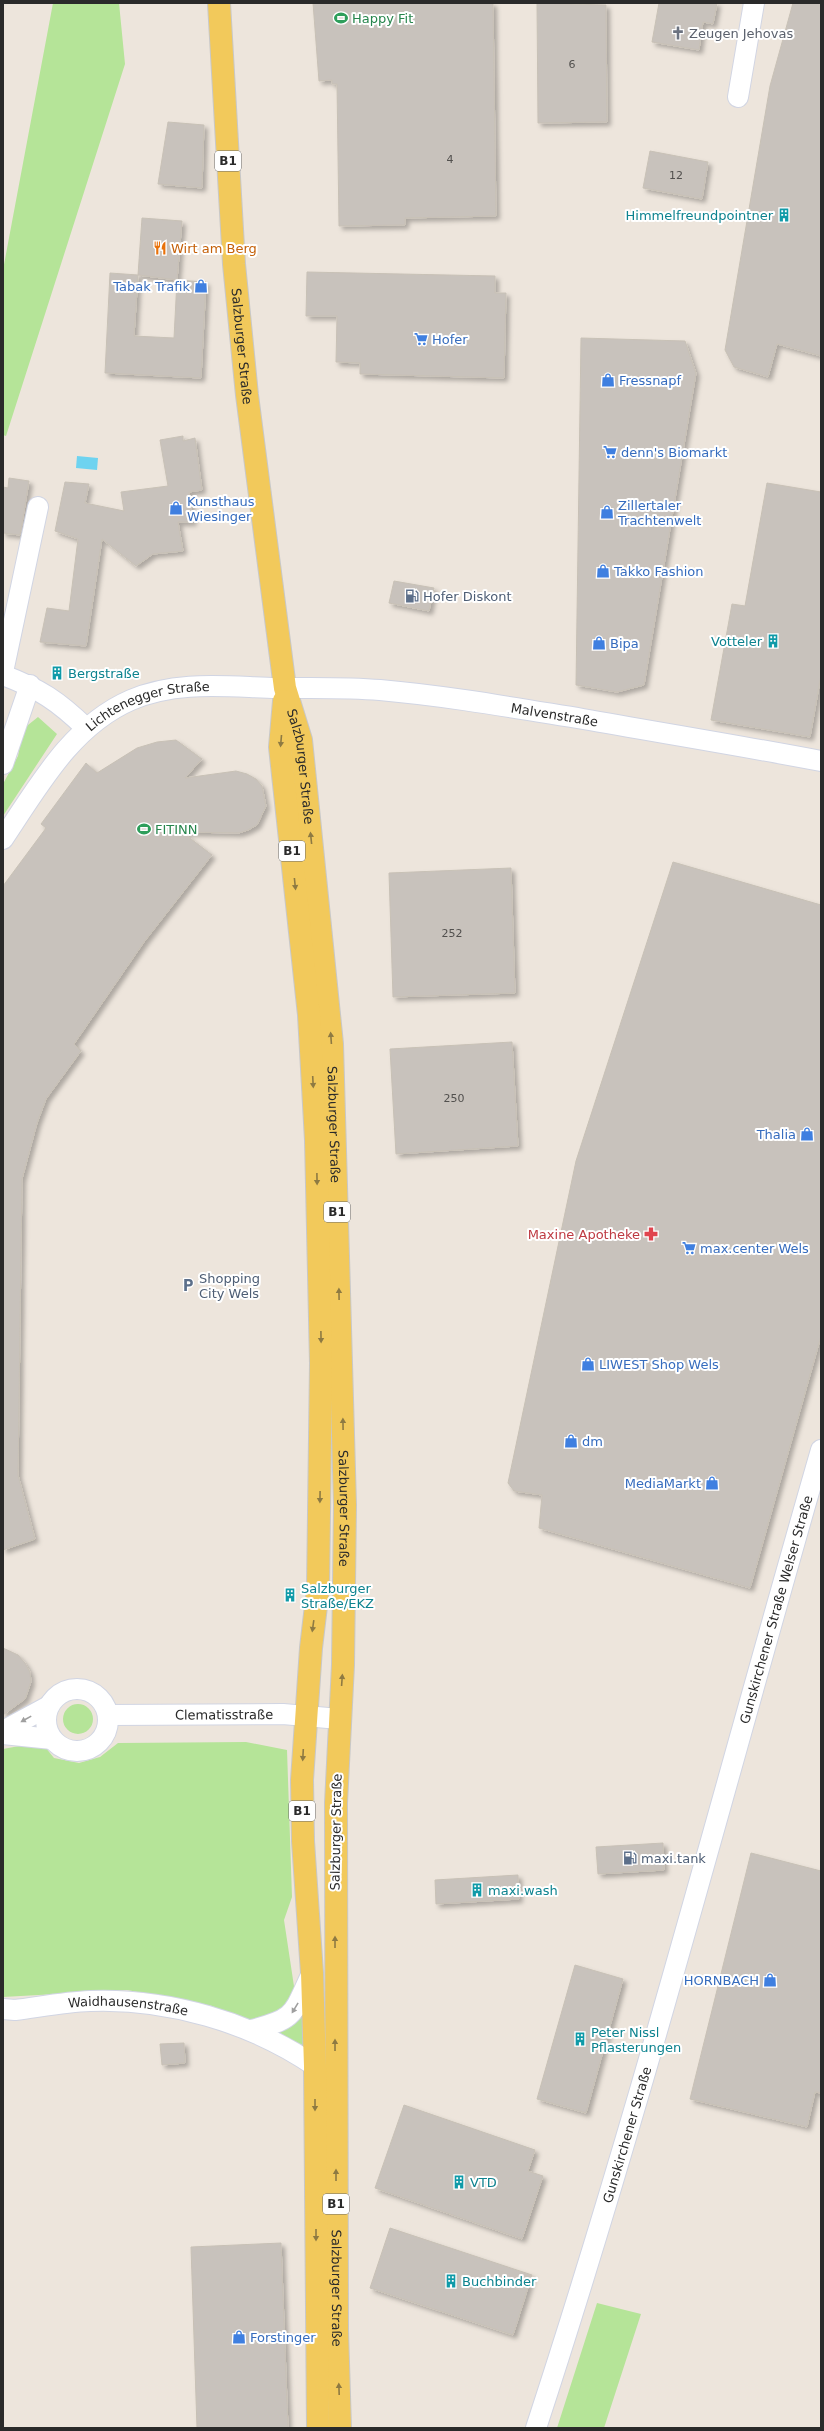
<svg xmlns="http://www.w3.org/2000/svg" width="824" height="2431" font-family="'DejaVu Sans',sans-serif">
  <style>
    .green { fill: #b5e498 }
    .water { fill: #6ed3f0 }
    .building { fill: #c8c2bc; stroke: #c8c1b6; filter: url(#shadow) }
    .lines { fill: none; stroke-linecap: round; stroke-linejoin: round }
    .minor-casing { stroke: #d1d5e3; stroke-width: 22 }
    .major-casing { stroke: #c8c8c8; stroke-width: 24 }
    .minor { stroke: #fff; stroke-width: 20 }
    .major { stroke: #f2c95b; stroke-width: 22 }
    .oneway { fill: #8e7a42 }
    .oneway2 { fill: #9f9f9f }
    .labels { text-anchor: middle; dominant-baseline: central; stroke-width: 4; stroke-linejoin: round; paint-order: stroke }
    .number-label { font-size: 11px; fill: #52504e }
    .shield { fill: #fff; stroke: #6a6a6a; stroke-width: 1 }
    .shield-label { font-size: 12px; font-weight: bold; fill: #2a2a2a }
    .leisure-label { font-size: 13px; fill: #27864d; stroke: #fff; text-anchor: start }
    .worship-label { font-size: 13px; fill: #5b616d; stroke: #fff; text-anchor: start }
    .culture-label { font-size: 13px; fill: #0d838f; stroke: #fff; text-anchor: start }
    .food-label { font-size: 13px; fill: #c56008; stroke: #fff; text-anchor: start }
    .shop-label { font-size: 13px; fill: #366cbe; stroke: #fff; text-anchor: start }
    .street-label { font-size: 13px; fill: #2a2a2a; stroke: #fff }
    .service-label { font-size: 13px; fill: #4e5e75; stroke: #fff; text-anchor: start }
    .health-label { font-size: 13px; fill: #be3a42; stroke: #fff; text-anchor: end }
  </style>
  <defs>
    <filter id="shadow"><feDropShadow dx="3.5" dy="3.5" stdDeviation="2" flood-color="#0004"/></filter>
  </defs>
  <rect width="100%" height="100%" fill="#ede5dc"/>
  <path class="green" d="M 53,3 L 119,3 L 125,64 L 6,436 L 3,435 L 3,270 Z
    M 38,717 L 57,734 L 3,816 L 3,784 L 18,756 L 23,729 Z
    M63 1719a15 15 0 1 1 30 0a15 15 0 1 1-30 0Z
    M 41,1742 L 54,1758 L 79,1763 L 100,1757 L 118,1743 L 246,1742 L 287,1750 L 292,1897 L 284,1920 L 295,1993 L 302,2013 L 304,2047 L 212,2006 L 127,1990 L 3,1997 L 3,1749 Z
    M 597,2303 L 641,2314 L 604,2428 L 557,2428 Z"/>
  <path class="water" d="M 77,456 L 98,458 L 97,470 L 76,468 Z"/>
  <path class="building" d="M 313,3 L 493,3 L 496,216 L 405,218 L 405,225 L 339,226 L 337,84 L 332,84 L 332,80 L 319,81 Z
    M 537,3 L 606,5 L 607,122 L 538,123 Z
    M 659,3 L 717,3 L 713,24 L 703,22 L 699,50 L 652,42 Z
    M 793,3 L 821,3 L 821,356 L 777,344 L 768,377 L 734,367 L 725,350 L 770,86 Z
    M 168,122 L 204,125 L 202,188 L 158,184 Z
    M 650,151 L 708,162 L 702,199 L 643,188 Z
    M 142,218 L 182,221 L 177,280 L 138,275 Z
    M 307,272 L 495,276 L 495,293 L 506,293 L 504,378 L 360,374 L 360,363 L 336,362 L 337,316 L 306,316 Z
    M 110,273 L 138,275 L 134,336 L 174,338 L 177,280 L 206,282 L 201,378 L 105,373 Z
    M 581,338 L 685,341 L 696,373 L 644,685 L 617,692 L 576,685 Z
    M 183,436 L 183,441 L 195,438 L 202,490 L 189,492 L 193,522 L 178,522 L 183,551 L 153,554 L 136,566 L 102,539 L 86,646 L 40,642 L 47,608 L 69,611 L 78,539 L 55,531 L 65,482 L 89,484 L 85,503 L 124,511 L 121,492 L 168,486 L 160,440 Z
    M 9,478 L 29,481 L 20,535 L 3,533 L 3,487 L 8,488 Z
    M 767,483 L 821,492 L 821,675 L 810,737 L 711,720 L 732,604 L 745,606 Z
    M 394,581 L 434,588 L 429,611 L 389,603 Z
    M 176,740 L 202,759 L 185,778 L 236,771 L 247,774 L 256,779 L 262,786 L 266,806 L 257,825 L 248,830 L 239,833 L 182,832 L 212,855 L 144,942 L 74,1044 L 81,1051 L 46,1099 L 37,1123 L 22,1179 L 18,1475 L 35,1539 L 3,1550 L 3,886 L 46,828 L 41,824 L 86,763 L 97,773 L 137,748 L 157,742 Z
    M 673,862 L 821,905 L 821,1336 L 750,1588 L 539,1528 L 542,1495 L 514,1491 L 508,1483 L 576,1161 Z
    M 511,868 L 515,993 L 393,997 L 389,873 Z
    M 512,1042 L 518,1146 L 396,1154 L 390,1049 Z
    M 3,1648 L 18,1655 L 25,1663 L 30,1672 L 31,1682 L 25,1699 L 3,1715 Z
    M 663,1843 L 664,1870 L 598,1874 L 596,1847 Z
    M 751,1853 L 821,1871 L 821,2093 L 815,2092 L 807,2127 L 690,2099 Z
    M 518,1875 L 519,1899 L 436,1904 L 435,1880 Z
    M 575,1965 L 623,1979 L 586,2113 L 537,2099 Z
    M 184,2043 L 185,2063 L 162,2065 L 160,2044 Z
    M 404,2105 L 535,2150 L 528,2171 L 543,2176 L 522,2239 L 375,2188 Z
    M 390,2228 L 532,2275 L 513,2335 L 370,2288 Z
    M 281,2243 L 288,2428 L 197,2428 L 191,2247 Z"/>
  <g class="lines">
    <g class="minor-casing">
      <g id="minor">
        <path d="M 738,97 L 754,3"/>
        <path d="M 3,672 L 38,507"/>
        <path d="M 3,675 C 40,689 58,701 86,728"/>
        <path d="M 3,764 L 30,685"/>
        <path id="s1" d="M 3,839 C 38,787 71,726 131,700 C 178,680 227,687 277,688 C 311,688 346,687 380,690 C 448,696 515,708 583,719 C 662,733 742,746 821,761"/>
        <circle cx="77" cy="1720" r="31"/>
        <path id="s2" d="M 108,1715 L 283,1714 L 339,1719"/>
        <path d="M 3,1731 L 49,1706"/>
        <path d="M 3,1734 L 52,1739"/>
        <path id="s3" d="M 3,2009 L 15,2010 C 39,2007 65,2002 90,2001 C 167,1998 251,2022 315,2066"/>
        <path d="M 251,2030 C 297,2019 293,2013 312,1973"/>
        <path id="s4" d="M 536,2428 C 642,2105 727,1776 821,1450"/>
      </g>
    </g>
    <g class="major-casing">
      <g id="major">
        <path id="s5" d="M 219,3 L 234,264 L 247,395 L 285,688 L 301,740 L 332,1044 L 345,1505 L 343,1665 L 336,1803 L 337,2330 L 340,2428"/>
        <path d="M 284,701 L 280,747 L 309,1015 L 316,1140 L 321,1363 L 318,1589 L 311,1648 L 302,1780 L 303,1841 L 312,1973 L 315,2066 L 318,2428"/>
      </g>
    </g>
    <use href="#minor" class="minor"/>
    <use href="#major" class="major"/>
  </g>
  <defs><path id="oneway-solid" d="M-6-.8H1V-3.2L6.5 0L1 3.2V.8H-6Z"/></defs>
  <g class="oneway">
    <use href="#oneway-solid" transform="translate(281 741) rotate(95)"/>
    <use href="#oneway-solid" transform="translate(311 838) rotate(-96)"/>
    <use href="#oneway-solid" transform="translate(295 884) rotate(84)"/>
    <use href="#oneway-solid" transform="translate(331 1038) rotate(-94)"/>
    <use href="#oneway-solid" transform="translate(313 1082) rotate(87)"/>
    <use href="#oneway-solid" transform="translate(317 1179) rotate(89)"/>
    <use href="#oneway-solid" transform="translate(339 1294) rotate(-91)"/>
    <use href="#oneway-solid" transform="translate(321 1337) rotate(89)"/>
    <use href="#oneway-solid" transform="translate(343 1424) rotate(-91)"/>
    <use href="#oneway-solid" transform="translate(320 1497) rotate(91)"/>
    <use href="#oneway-solid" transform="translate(313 1626) rotate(98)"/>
    <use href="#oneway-solid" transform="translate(342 1680) rotate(-86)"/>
    <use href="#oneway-solid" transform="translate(303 1755) rotate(93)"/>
    <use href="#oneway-solid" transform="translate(335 1942) rotate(-90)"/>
    <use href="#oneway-solid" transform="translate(335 2045) rotate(-90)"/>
    <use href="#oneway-solid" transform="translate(315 2105) rotate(90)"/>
    <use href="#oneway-solid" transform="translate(336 2175) rotate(-90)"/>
    <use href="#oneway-solid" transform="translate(316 2235) rotate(90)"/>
    <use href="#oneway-solid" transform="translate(339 2389) rotate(-92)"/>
  </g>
  <g class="oneway2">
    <use href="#oneway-solid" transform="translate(26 1719) rotate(151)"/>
    <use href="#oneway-solid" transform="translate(295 2008) rotate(121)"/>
  </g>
  <defs>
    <g id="stadium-bare" transform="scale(1.08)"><path d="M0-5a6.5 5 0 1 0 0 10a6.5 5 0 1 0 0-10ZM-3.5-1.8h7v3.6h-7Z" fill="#2e9e5b" stroke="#fff" stroke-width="2.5" paint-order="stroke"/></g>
    <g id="church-bare" transform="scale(1.08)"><path d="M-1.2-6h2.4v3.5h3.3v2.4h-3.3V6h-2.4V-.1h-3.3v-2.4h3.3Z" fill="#6b7280" stroke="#fff" stroke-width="2.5" paint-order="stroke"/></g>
    <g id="building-bare" transform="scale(1.08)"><path d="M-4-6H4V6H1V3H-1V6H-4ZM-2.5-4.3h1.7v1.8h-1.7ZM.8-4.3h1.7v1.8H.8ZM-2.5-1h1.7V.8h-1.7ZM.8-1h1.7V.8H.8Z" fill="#0f9aa8" stroke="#fff" stroke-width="2.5" paint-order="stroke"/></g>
    <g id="restaurant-bare" transform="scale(1.08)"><path d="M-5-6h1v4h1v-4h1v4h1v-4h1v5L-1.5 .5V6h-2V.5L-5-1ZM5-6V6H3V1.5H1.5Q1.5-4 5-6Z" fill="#e8710a" stroke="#fff" stroke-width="2.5" paint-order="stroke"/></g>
    <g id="shop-bare" transform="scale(1.08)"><path d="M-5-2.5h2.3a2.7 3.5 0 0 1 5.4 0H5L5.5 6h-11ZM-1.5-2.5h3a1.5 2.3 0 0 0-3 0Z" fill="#3f7fe0" stroke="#fff" stroke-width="2.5" paint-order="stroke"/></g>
    <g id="supermarket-bare" transform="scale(1.08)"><path d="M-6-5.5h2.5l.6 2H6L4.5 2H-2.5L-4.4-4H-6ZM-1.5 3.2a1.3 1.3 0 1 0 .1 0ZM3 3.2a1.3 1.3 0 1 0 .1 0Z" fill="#3f7fe0" stroke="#fff" stroke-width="2.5" paint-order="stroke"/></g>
    <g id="fuel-bare" transform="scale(1.08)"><path d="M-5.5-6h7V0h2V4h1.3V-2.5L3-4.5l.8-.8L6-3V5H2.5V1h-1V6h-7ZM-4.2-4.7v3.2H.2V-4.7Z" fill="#5c6f8a" stroke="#fff" stroke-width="2.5" paint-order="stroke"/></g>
    <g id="pharmacy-bare" transform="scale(1.08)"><path d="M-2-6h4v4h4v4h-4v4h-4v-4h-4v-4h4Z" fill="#e0444e" stroke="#fff" stroke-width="2.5" paint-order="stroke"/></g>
    <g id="parking-bare" transform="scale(1.08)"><path d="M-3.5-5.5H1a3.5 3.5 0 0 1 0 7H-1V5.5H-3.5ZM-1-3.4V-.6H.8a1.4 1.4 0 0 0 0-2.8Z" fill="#5c6f8a" stroke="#fff" stroke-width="2.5" paint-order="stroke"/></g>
  </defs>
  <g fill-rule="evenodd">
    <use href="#stadium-bare" x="341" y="18"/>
    <use href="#church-bare" x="678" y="33"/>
    <use href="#building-bare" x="784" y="215"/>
    <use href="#restaurant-bare" x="160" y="248"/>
    <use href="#shop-bare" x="201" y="286"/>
    <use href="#supermarket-bare" x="421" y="339"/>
    <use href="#shop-bare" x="608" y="380"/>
    <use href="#supermarket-bare" x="610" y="452"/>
    <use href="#shop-bare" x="176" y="508"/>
    <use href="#shop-bare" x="607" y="512"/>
    <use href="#shop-bare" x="603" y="571"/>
    <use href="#fuel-bare" x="412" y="596"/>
    <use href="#building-bare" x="773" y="641"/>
    <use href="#shop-bare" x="599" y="643"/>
    <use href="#building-bare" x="57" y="673"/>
    <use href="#stadium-bare" x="144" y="829"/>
    <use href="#shop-bare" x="807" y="1134"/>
    <use href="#pharmacy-bare" x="651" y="1234"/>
    <use href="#supermarket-bare" x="689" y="1248"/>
    <use href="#parking-bare" x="188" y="1285"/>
    <use href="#shop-bare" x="588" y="1364"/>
    <use href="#shop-bare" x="571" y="1441"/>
    <use href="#shop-bare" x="712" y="1483"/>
    <use href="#building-bare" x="290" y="1595"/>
    <use href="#fuel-bare" x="630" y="1858"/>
    <use href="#building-bare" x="477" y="1890"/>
    <use href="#shop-bare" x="770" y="1980"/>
    <use href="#building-bare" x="580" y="2039"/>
    <use href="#building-bare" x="459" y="2182"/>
    <use href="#building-bare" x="451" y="2281"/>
    <use href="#shop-bare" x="239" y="2337"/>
  </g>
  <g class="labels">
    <g class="number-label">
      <text x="572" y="64">6</text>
      <text x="450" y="159">4</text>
      <text x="676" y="175">12</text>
      <text x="452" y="933">252</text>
      <text x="454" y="1098">250</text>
    </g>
    <g class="shield">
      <rect x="215" y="151" width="26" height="20" rx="3"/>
      <rect x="279" y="841" width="26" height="20" rx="3"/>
      <rect x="324" y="1202" width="26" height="20" rx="3"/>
      <rect x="289" y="1801" width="26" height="20" rx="3"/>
      <rect x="323" y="2194" width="26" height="20" rx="3"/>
    </g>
    <g class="shield-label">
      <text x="228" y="161">B1</text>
      <text x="292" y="851">B1</text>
      <text x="337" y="1212">B1</text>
      <text x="302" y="1811">B1</text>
      <text x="336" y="2204">B1</text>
    </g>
    <g class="leisure-label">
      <text x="352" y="18">Happy Fit</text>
      <text x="155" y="829">FITINN</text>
    </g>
    <g class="worship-label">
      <text x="689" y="33">Zeugen Jehovas</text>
    </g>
    <g class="culture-label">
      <text x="773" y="215" text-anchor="end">Himmelfreundpointner</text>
      <text x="762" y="641" text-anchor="end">Votteler</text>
      <text x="68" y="673">Bergstraße</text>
      <text x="301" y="1588">Salzburger<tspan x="301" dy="15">Straße/EKZ</tspan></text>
      <text x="488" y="1890">maxi.wash</text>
      <text x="591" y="2032">Peter Nissl<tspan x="591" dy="15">Pflasterungen</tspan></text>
      <text x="470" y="2182">VTD</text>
      <text x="462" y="2281">Buchbinder</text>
    </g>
    <g class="food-label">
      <text x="171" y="248">Wirt am Berg</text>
    </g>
    <g class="shop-label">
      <text x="190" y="286" text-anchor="end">Tabak Trafik</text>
      <text x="432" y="339">Hofer</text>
      <text x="619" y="380">Fressnapf</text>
      <text x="621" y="452">denn's Biomarkt</text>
      <text x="187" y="501">Kunsthaus<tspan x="187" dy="15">Wiesinger</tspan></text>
      <text x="618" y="505">Zillertaler<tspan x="618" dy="15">Trachtenwelt</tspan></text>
      <text x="614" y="571">Takko Fashion</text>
      <text x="610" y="643">Bipa</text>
      <text x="796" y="1134" text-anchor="end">Thalia</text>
      <text x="700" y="1248">max.center Wels</text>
      <text x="599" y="1364">LIWEST Shop Wels</text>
      <text x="582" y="1441">dm</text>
      <text x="701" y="1483" text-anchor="end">MediaMarkt</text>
      <text x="759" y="1980" text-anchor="end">HORNBACH</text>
      <text x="250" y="2337">Forstinger</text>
    </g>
    <g class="street-label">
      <text stroke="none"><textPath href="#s5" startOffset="344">Salzburger Straße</textPath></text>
      <text stroke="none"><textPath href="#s1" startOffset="206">Lichtenegger Straße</textPath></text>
      <text stroke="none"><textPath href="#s1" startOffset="619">Malvenstraße</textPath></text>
      <text stroke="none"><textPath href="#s5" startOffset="769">Salzburger Straße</textPath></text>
      <text stroke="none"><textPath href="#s5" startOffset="1129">Salzburger Straße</textPath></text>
      <text stroke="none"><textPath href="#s5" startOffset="1513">Salzburger Straße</textPath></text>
      <text stroke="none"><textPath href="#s4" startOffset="853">Gunskirchener Straße Welser Straße</textPath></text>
      <text stroke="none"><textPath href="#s2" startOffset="116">Clematisstraße</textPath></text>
      <text transform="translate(336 1832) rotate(-89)">Salzburger Straße</text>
      <text stroke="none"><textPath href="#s3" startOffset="126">Waidhausenstraße</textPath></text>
      <text stroke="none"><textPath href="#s4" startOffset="307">Gunskirchener Straße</textPath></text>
      <text stroke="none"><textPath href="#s5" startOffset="2293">Salzburger Straße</textPath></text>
    </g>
    <g class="service-label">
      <text x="423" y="596">Hofer Diskont</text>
      <text x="199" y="1278">Shopping<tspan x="199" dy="15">City Wels</tspan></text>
      <text x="641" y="1858">maxi.tank</text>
    </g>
    <g class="health-label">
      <text x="640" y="1234">Maxine Apotheke</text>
    </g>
  </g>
  <rect width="824" height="2431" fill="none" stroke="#2a2a2a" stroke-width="8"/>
</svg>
